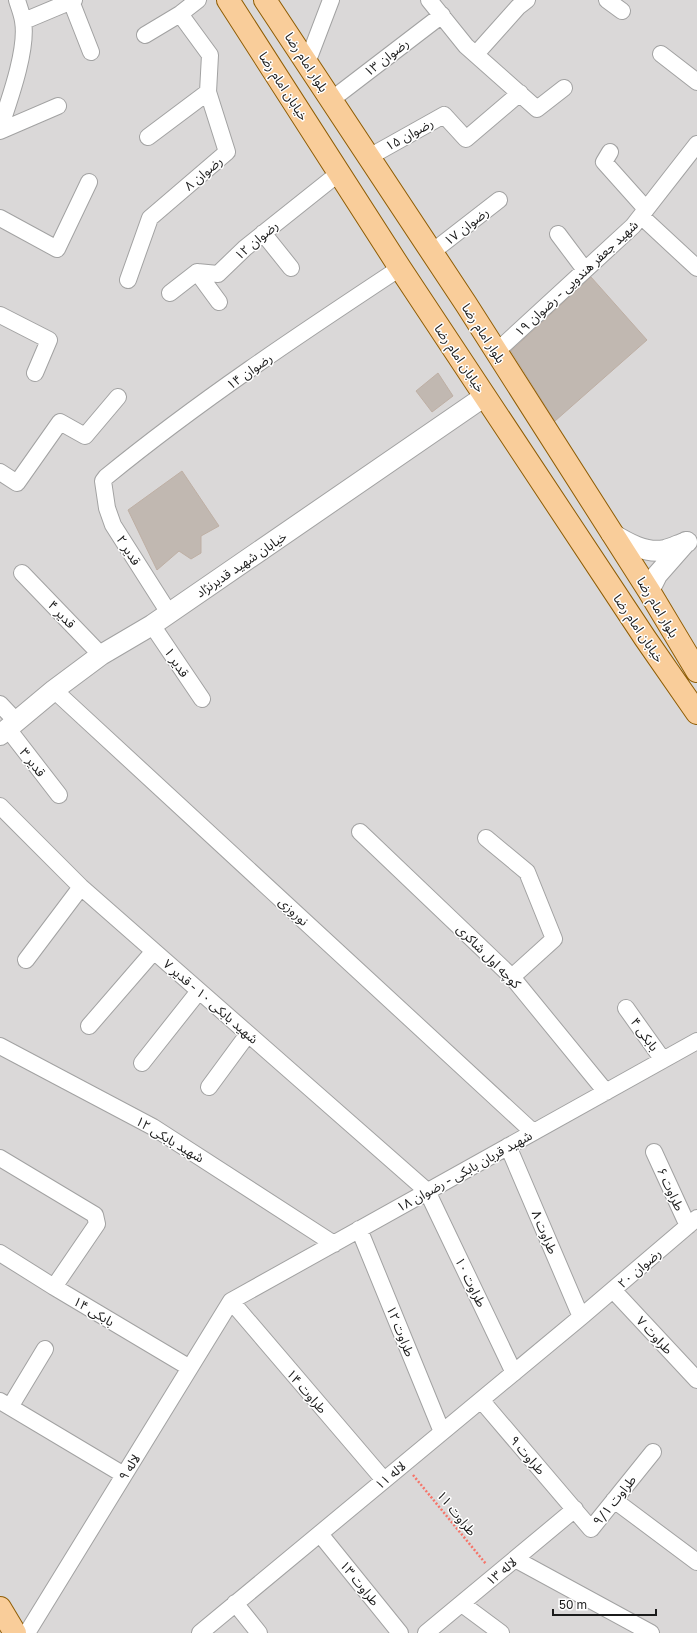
<svg xmlns="http://www.w3.org/2000/svg" width="697" height="1633" font-family="'Golos Text','Noto Sans Arabic',sans-serif">
  <style>
    .residential { fill: #dad8d8 }
    .building { fill: #c1b8b1; stroke: #beafa4 }
    .lines { fill: none; stroke-linecap: round; stroke-linejoin: round }
    .minor-casing { stroke: #a2a2a2; stroke-width: 18 }
    .tertiary-casing { stroke: #a2a2a2; stroke-width: 22 }
    .primary-casing { stroke: #8f5d04; stroke-width: 24 }
    .path { stroke: #f67469; stroke-width: 2.5; stroke-dasharray: 2 2; stroke-linecap: butt }
    .minor { stroke: #fff; stroke-width: 16 }
    .tertiary { stroke: #fff; stroke-width: 20 }
    .primary { stroke: #f9cd9a; stroke-width: 22 }
    .labels { text-anchor: middle; dominant-baseline: central; stroke-width: 3; stroke-linejoin: round; paint-order: stroke }
    .street-label { font-size: 13px; fill: #1b1b1b; stroke: #fff }
  </style>
  <rect width="100%" height="100%" fill="#ede9e1"/>
  <path class="residential" d="M 0,0 L 697,0 L 697,1633 L 0,1633 Z"/>
  <path class="building" d="M 591,277 L 647,340 L 555,421 L 511,351 Z
    M 438,373 L 453,396 L 432,412 L 416,391 Z
    M 182,471 L 219,526 L 201,536 L 201,553 L 191,559 L 179,551 L 157,570 L 128,510 Z"/>
  <g class="lines">
    <g class="minor-casing">
      <path id="minor" d="M 429,0 L 466,46 L 537,109 L 564,88
        M 607,0 L 622,11
        M 71,1 L 91,52
        M 24,21 L 74,0
        M 145,35 L 180,14
        M 476,54 L 518,7 L 527,0
        M 661,54 L 697,82
        M 307,63 L 331,0
        M 331,100 L 442,15
        M 0,128 C 9,101 28,49 23,21 C 22,14 19,7 17,0
        M 0,131 L 58,106
        M 148,137 L 208,92
        M 610,152 L 604,162 L 646,209
        M 369,157 L 444,115 L 466,139 L 520,93
        M 641,216 L 697,268
        M 0,218 L 57,249 L 89,182
        M 263,233 L 291,268
        M 558,234 L 585,270
        M 432,252 L 499,200
        M 197,272 L 219,302
        M 128,280 L 150,218 L 227,152 L 208,92 L 210,55 L 180,14 L 198,0
        M 170,293 L 197,272 L 218,274 L 245,248 L 339,173
        M 0,315 L 49,340 L 35,373
        M 496,352 L 633,226 L 697,144
        M 0,472 L 17,483 L 60,422 L 85,436 L 118,397
        M 22,573 L 101,655
        M 169,613 L 113,525 L 107,508 L 103,481 L 106,477 C 199,401 300,334 400,268
        M 152,625 L 202,699
        M 54,690 L 533,1132
        M 0,704 L 16,721
        M 8,729 L 59,795
        M 0,806 L 81,887 L 427,1191 L 514,1373
        M 360,832 L 512,977 L 606,1092
        M 486,838 L 527,872 L 554,939 L 512,977
        M 26,960 L 81,887
        M 626,1008 L 663,1060
        M 89,1026 L 154,951
        M 0,1046 L 153,1127 L 334,1244
        M 142,1063 L 199,991
        M 209,1087 L 248,1034
        M 508,1146 L 581,1317
        M 654,1152 L 688,1226
        M 0,1158 L 95,1215 L 97,1224 L 54,1287
        M 359,1229 L 442,1432
        M 0,1253 L 54,1287 L 190,1368
        M 613,1290 L 697,1380
        M 231,1301 L 384,1480
        M 481,1400 L 591,1529 L 653,1452
        M 0,1401 L 124,1475
        M 10,1407 L 45,1349
        M 614,1500 L 697,1562
        M 320,1534 L 400,1633
        M 515,1559 L 651,1633
        M 235,1603 L 259,1633
        M 462,1604 L 501,1633
        M 27,1633 L 231,1301 L 697,1041
        M 200,1633 L 581,1317 L 697,1218
        M 426,1633 L 575,1509"/>
    </g>
    <g class="tertiary-casing">
      <path id="tertiary" d="M 611,533 C 627,543 646,554 665,550 C 673,548 680,544 687,542
        M 649,591 L 657,575 L 686,542
        M 0,735 L 54,690 L 101,655 L 152,625 L 485,396"/>
    </g>
    <g class="primary-casing">
      <path id="primary" d="M 228,0 L 400,268 L 645,638 L 697,713
        M 265,0 L 466,304 L 649,591 L 697,671
        M 0,1608 L 15,1633"/>
    </g>
    <path class="path" d="M 413,1475 L 486,1564"/>
    <use href="#minor" class="minor"/>
    <use href="#tertiary" class="tertiary"/>
    <use href="#primary" class="primary"/>
  </g>
  <g class="labels">
    <g class="street-label">
      <text transform="translate(386 57) rotate(-38)">رضوان ۱۳</text>
      <text transform="translate(307 62) rotate(57)">بلوار امام رضا</text>
      <text transform="translate(284 86) rotate(57)">خیابان امام رضا</text>
      <text transform="translate(409 134) rotate(-29)">رضوان ۱۵</text>
      <text transform="translate(203 173) rotate(-40)">رضوان ۸</text>
      <text transform="translate(466 226) rotate(-38)">رضوان ۱۷</text>
      <text transform="translate(256 240) rotate(-40)">رضوان ۱۲</text>
      <text transform="translate(576 278) rotate(-43)">شهید جعفر هندویی - رضوان ۱۹</text>
      <text transform="translate(484 333) rotate(57)">بلوار امام رضا</text>
      <text transform="translate(460 358) rotate(56)">خیابان امام رضا</text>
      <text transform="translate(249 371) rotate(-35)">رضوان ۱۴</text>
      <text transform="translate(129 550) rotate(57)">قدیر ۲</text>
      <text transform="translate(241 564) rotate(-34)">خيابان شهيد قديرنژاد</text>
      <text transform="translate(658 607) rotate(59)">بلوار امام رضا</text>
      <text transform="translate(62 614) rotate(46)">قدیر ۴</text>
      <text transform="translate(639 628) rotate(56)">خیابان امام رضا</text>
      <text transform="translate(177 662) rotate(56)">قدیر ۱</text>
      <text transform="translate(33 762) rotate(52)">قدیر ۳</text>
      <text transform="translate(294 911) rotate(43)">نوروزی</text>
      <text transform="translate(489 956) rotate(45)">کوچه اول شاکری</text>
      <text transform="translate(211 1001) rotate(41)">شهید بابکی ۱۰ - قدیر ۷</text>
      <text transform="translate(645 1034) rotate(54)">بابکی ۴</text>
      <text transform="translate(170 1139) rotate(31)">شهید بابکی ۱۲</text>
      <text transform="translate(464 1171) rotate(-29)">شهید قربان بابکی - رضوان ۱۸</text>
      <text transform="translate(671 1189) rotate(65)">طراوت ۶</text>
      <text transform="translate(545 1232) rotate(67)">طراوت ۸</text>
      <text transform="translate(639 1268) rotate(-41)">رضوان ۲۰</text>
      <text transform="translate(471 1282) rotate(64)">طراوت ۱۰</text>
      <text transform="translate(94 1311) rotate(31)">بابکی ۱۴</text>
      <text transform="translate(401 1331) rotate(68)">طراوت ۱۲</text>
      <text transform="translate(655 1335) rotate(47)">طراوت ۷</text>
      <text transform="translate(307 1391) rotate(49)">طراوت ۱۴</text>
      <text transform="translate(528 1455) rotate(49)">طراوت ۹</text>
      <text transform="translate(129 1467) rotate(-58)">لاله ۹</text>
      <text transform="translate(390 1475) rotate(-40)">لاله ۱۱</text>
      <text transform="translate(614 1500) rotate(-51)">طراوت ۹/۱</text>
      <text transform="translate(457 1513) rotate(51)">طراوت ۱۱</text>
      <text transform="translate(501 1571) rotate(-40)">لاله ۱۳</text>
      <text transform="translate(360 1583) rotate(51)">طراوت ۱۳</text>
    </g>
  </g>
  <path d="M553 1609v6h103v-6" fill="none" stroke="#1b1b1b" stroke-width="2"/>
  <text x="559" y="1609" font-size="12" fill="#1b1b1b" stroke="#ffffff" stroke-width="3" paint-order="stroke">50 m</text>
</svg>
